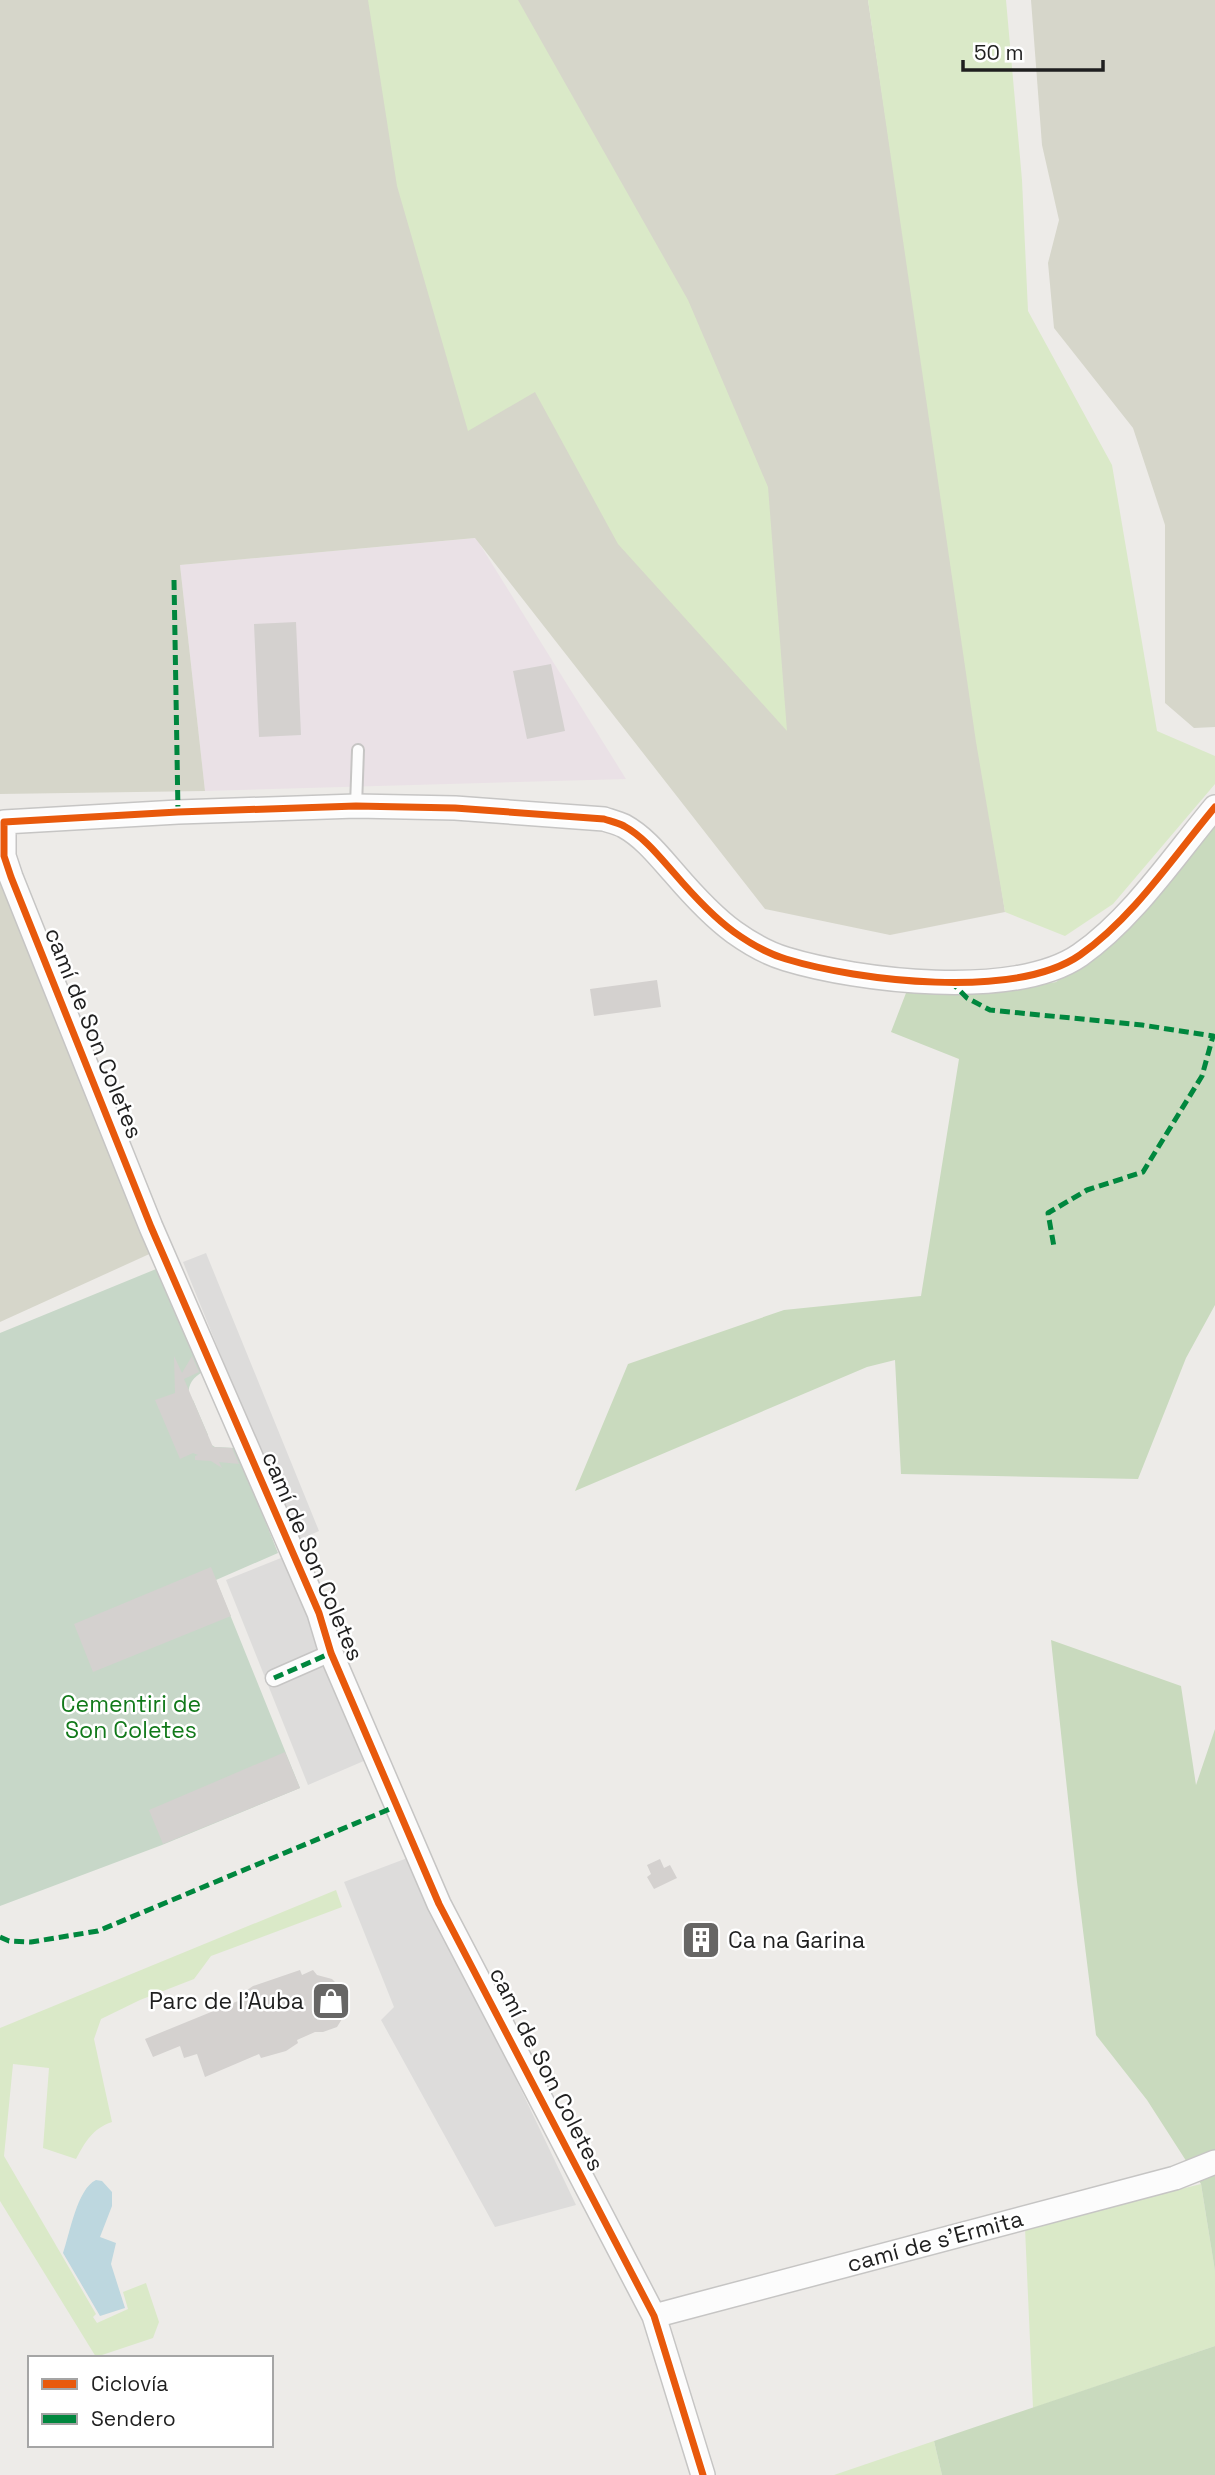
<svg xmlns="http://www.w3.org/2000/svg" width="1215" height="2475" font-family="'Space Grotesk',sans-serif">
  <style>
    .industrial { fill: #eae1e6 }
    .construction { fill: #d6d6ca }
    .grass { fill: #dae9c8 }
    .forest { fill: #c9dabe }
    .cemetery { fill: #c7d7c8 }
    .parking { fill: #dddcdb }
    .water { fill: #bdd7df }
    .building { fill: #d4d1cf }
    .lines { fill: none; stroke-linecap: round; stroke-linejoin: round }
    .service-casing { stroke: #c6c5c4; stroke-width: 14 }
    .pedestrian-casing { stroke: #c6c5c4; stroke-width: 19 }
    .minor-casing { stroke: #c6c5c4; stroke-width: 26 }
    .service { stroke: #fcfcfc; stroke-width: 10 }
    .pedestrian { stroke: #fcfcfc; stroke-width: 16 }
    .minor { stroke: #fcfcfc; stroke-width: 23 }
    .quiet { stroke: #00873e; stroke-width: 5; stroke-dasharray: 10 5; stroke-linecap: butt }
    .cycleway-casing { stroke: #fff; stroke-width: 11 }
    .cycleway { stroke: #e8590c; stroke-width: 7 }
    .labels { text-anchor: middle; dominant-baseline: central; stroke-width: 5; stroke-linejoin: round; paint-order: stroke }
    .street-label { font-size: 23px; fill: #1f1f1f; stroke: #fff }
    .park-label { font-size: 23px; fill: #11791a; stroke: #fff }
    .poi-label { font-size: 23px; fill: #1f1f1f; stroke: #fff; text-anchor: start }
  </style>
  <rect width="100%" height="100%" fill="#edebe8"/>
  <path class="industrial" d="M 476,538 L 626,779 L 205,791 L 180,565 Z"/>
  <path class="construction" d="M 0,0 L 868,0 L 1005,912 L 890,935 L 765,909 L 475,538 L 180,565 L 205,791 L 0,794 Z
    M 1031,0 L 1215,0 L 1215,727 L 1194,728 L 1165,703 L 1165,525 L 1133,428 L 1054,328 L 1048,263 L 1059,220 L 1042,145 Z
    M 0,870 L 156,1251 L 0,1322 Z"/>
  <path class="grass" d="M 368,0 L 518,0 L 688,300 L 768,487 L 787,731 L 618,544 L 535,392 L 468,431 L 397,186 Z
    M 868,0 L 1006,0 L 1022,180 L 1028,311 L 1112,465 L 1157,731 L 1215,756 L 1215,784 L 1113,904 L 1065,936 L 1005,912 L 976,742 Z
    M 336,1890 L 342,1907 L 211,1956 L 194,1979 L 140,2000 L 101,2019 L 94,2039 L 112,2122 C 92,2129 86,2141 76,2159 L 43,2148 L 49,2068 L 13,2064 L 4,2156 L 96,2314 L 93,2317 L 97,2323 L 128,2309 L 123,2292 L 146,2283 L 159,2322 L 153,2338 L 96,2357 L 0,2201 L 0,2028 Z
    M 1201,2184 L 1215,2271 L 1215,2346 L 1033,2408 L 1025,2228 Z
    M 934,2441 L 942,2475 L 834,2475 Z"/>
  <path class="forest" d="M 1215,826 L 1215,1305 L 1186,1358 L 1138,1479 L 901,1474 L 895,1360 L 867,1367 L 575,1491 L 628,1364 L 784,1310 L 921,1296 L 959,1059 L 891,1032 L 906,993 L 998,993 L 1056,982 L 1113,939 Z
    M 1051,1640 L 1181,1686 L 1196,1785 L 1215,1729 L 1215,2271 L 1201,2184 L 1147,2100 L 1096,2035 L 1077,1882 Z
    M 1215,2346 L 1215,2475 L 942,2475 L 934,2441 Z"/>
  <path class="cemetery" d="M 161,1267 L 204,1371 C 190,1379 187,1387 189,1402 L 193,1400 L 208,1435 L 205,1441 L 215,1447 L 236,1448 L 278,1553 L 216,1580 L 300,1788 L 162,1845 L 0,1906 L 0,1333 Z"/>
  <path class="parking" d="M 206,1253 L 319,1531 L 296,1541 L 183,1262 Z
    M 286,1556 L 366,1760 L 308,1785 L 226,1580 Z
    M 410,1857 L 576,2205 L 495,2227 L 381,2020 L 394,2007 L 344,1882 Z"/>
  <path class="water" d="M 96,2180 L 102,2181 L 112,2192 L 112,2206 L 100,2237 L 116,2243 L 111,2264 L 125,2308 L 100,2316 L 63,2253 C 70,2233 77,2189 96,2180 Z"/>
  <path class="building" d="M 296,622 L 301,735 L 259,737 L 254,624 Z
    M 551,664 L 565,731 L 527,739 L 513,671 Z
    M 657,980 L 661,1007 L 594,1016 L 590,989 Z
    M 174,1356 L 182,1373 L 192,1356 L 199,1372 L 184,1379 L 213,1447 L 232,1448 L 239,1464 L 219,1462 L 222,1468 L 211,1461 L 195,1460 L 195,1456 L 198,1455 L 193,1453 L 180,1459 L 155,1400 L 175,1393 Z
    M 211,1567 L 231,1616 L 93,1672 L 74,1624 Z
    M 285,1752 L 300,1788 L 163,1844 L 149,1810 Z
    M 660,1859 L 664,1868 L 670,1865 L 677,1878 L 654,1889 L 647,1877 L 651,1874 L 647,1865 Z
    M 300,1970 L 302,1975 L 313,1970 L 317,1975 L 332,1979 L 345,1992 L 349,2004 L 347,2011 L 337,2027 L 323,2032 L 315,2032 L 297,2040 L 298,2043 L 286,2051 L 261,2058 L 259,2054 L 205,2077 L 197,2054 L 184,2058 L 180,2046 L 153,2057 L 145,2039 L 238,2001 L 237,1997 L 253,1986 Z"/>
  <g class="lines">
    <g class="service-casing">
      <path id="service" d="M 356,806 L 358,750"/>
    </g>
    <g class="pedestrian-casing">
      <path id="pedestrian" d="M 274,1678 L 331,1653"/>
    </g>
    <g class="minor-casing">
      <path id="minor" d="M 654,2316 L 1175,2178 L 1215,2162
        M 703,2475 L 654,2316 L 439,1904 L 331,1653 L 319,1613 L 151,1227 L 11,877 L 4,856 L 4,822 L 178,812 L 356,806 L 455,808 L 604,819 C 610,821 618,823 624,826 C 644,837 659,856 674,873 C 692,894 712,916 734,932 C 748,942 769,954 786,959 C 858,981 1015,1000 1080,955 C 1133,918 1174,856 1215,807"/>
    </g>
    <use href="#service" class="service"/>
    <use href="#pedestrian" class="pedestrian"/>
    <use href="#minor" class="minor"/>
    <path class="quiet" d="M 174,580 L 178,812
      M 950,981 L 967,998 L 990,1010 L 1142,1025 L 1213,1036 L 1202,1076 L 1143,1172 L 1087,1190 L 1048,1213 L 1054,1247
      M 274,1678 L 331,1653
      M 0,1937 L 9,1941 L 31,1942 L 98,1931 L 397,1806"/>
    <g class="cycleway-casing">
      <path id="cycleway" d="M 703,2475 L 654,2316 L 439,1904 L 331,1653 L 319,1613 L 151,1227 L 11,877 L 4,856 L 4,822 L 178,812 L 356,806 L 455,808 L 604,819 C 610,821 618,823 624,826 C 644,837 659,856 674,873 C 692,894 712,916 734,932 C 748,942 769,954 786,959 C 858,981 1015,1000 1080,955 C 1133,918 1174,856 1215,807"/>
    </g>
    <use href="#cycleway" class="cycleway"/>
  </g>
  <defs>
    <g id="building-square" transform="scale(2.0125)"><rect x="-9" y="-9" width="18" height="18" rx="4" fill="#676665" stroke="#fff"/><path d="M-4-6H4V6H1V3H-1V6H-4ZM-2.5-4.3h1.7v1.8h-1.7ZM.8-4.3h1.7v1.8H.8ZM-2.5-1h1.7V.8h-1.7ZM.8-1h1.7V.8H.8Z" fill="#fff"/></g>
    <g id="shop-square" transform="scale(2.0125)"><rect x="-9" y="-9" width="18" height="18" rx="4" fill="#676665" stroke="#fff"/><path d="M-5-2.5h2.3a2.7 3.5 0 0 1 5.4 0H5L5.5 6h-11ZM-1.5-2.5h3a1.5 2.3 0 0 0-3 0Z" fill="#fff"/></g>
  </defs>
  <g fill-rule="evenodd">
    <use href="#building-square" x="701" y="1940"/>
    <use href="#shop-square" x="331" y="2001"/>
  </g>
  <g class="labels">
    <g class="street-label">
      <text transform="translate(94 1033) rotate(68)">camí de Son Coletes</text>
      <text transform="translate(313 1556) rotate(67)">camí de Son Coletes</text>
      <text transform="translate(547 2069) rotate(63)">camí de Son Coletes</text>
      <text transform="translate(935 2241) rotate(-15)">camí de s'Ermita</text>
    </g>
    <g class="park-label">
      <text x="131" y="1704">Cementiri de<tspan x="131" dy="26">Son Coletes</tspan></text>
    </g>
    <g class="poi-label">
      <text x="728" y="1940">Ca na Garina</text>
      <text x="304" y="2001" text-anchor="end">Parc de l'Auba</text>
    </g>
  </g>
  <rect x="28" y="2356" width="245" height="91" fill="#ffffff" stroke="#a5a5a5" stroke-width="2"/>
  <rect x="42" y="2379" width="35" height="10" fill="#e8590c" stroke="#a5a5a5" stroke-width="2"/>
  <text x="91" y="2391" font-size="21" fill="#1f1f1f">Ciclovía</text>
  <rect x="42" y="2414" width="35" height="10" fill="#00873e" stroke="#a5a5a5" stroke-width="2"/>
  <text x="91" y="2426" font-size="21" fill="#1f1f1f">Sendero</text>
  <path d="M963 60v10h140v-10" fill="none" stroke="#1f1f1f" stroke-width="3.5"/>
  <text x="974" y="60" font-size="21" fill="#1f1f1f" stroke="#ffffff" stroke-width="5" paint-order="stroke">50 m</text>
</svg>
